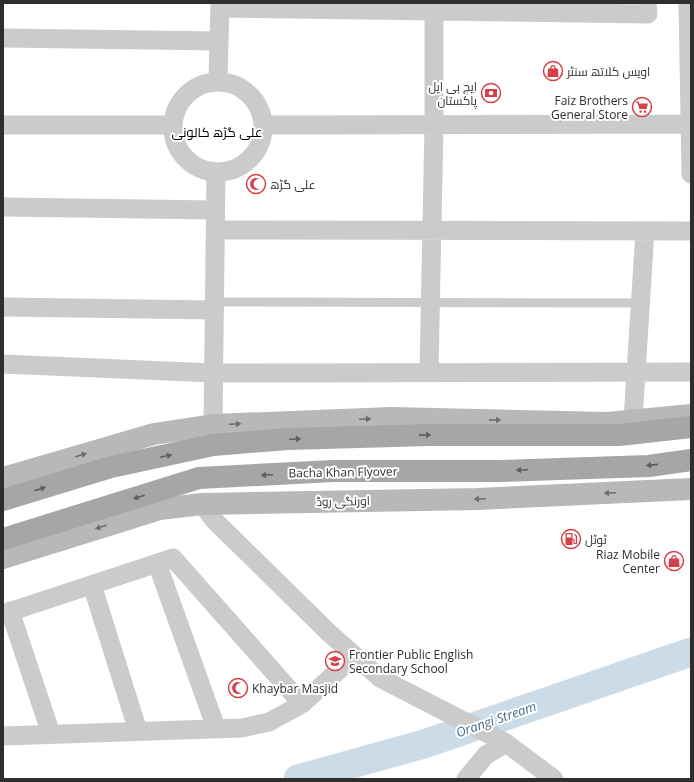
<svg xmlns="http://www.w3.org/2000/svg" width="694" height="782" font-family="'Open Sans',Cairo,sans-serif">
  <style>
    .lines { fill: none; stroke-linecap: round; stroke-linejoin: round }
    .river { stroke: #cbdce8; stroke-width: 29 }
    .lane { stroke: #cbcbcb; stroke-width: 9 }
    .street { stroke: #cbcbcb; stroke-width: 19 }
    .secondary { stroke: #b8b8b8; stroke-width: 22 }
    .primary { stroke: #a6a6a6; stroke-width: 22 }
    .oneway { fill: #6c6c6c }
    .oneway2 { fill: #5e5e5e }
    .labels { text-anchor: middle; dominant-baseline: central; stroke-width: 4; stroke-linejoin: round; paint-order: stroke }
    .poi-label { font-size: 12px; fill: #2e2e2e; stroke: #fff; text-anchor: start }
    .street-label { font-size: 12px; fill: #2e2e2e; stroke: #fff }
    .neighbourhood-label { font-size: 13px; fill: #000; stroke: #fff }
    .water-label { font-size: 13px; font-style: italic; fill: #446c89; stroke: #fff }
  </style>
  <rect width="100%" height="100%" fill="#fff"/>
  <g class="lines">
    <path class="river" d="M 298,779 L 424,744 L 691,652"/>
    <path class="lane" d="M 214,302 L 640,303"/>
    <path class="street" d="M 688,3 L 691,174
      M 220,8 L 648,14 L 647,3
      M 3,38 L 219,41
      M 218,82 L 220,3
      M173 127a45 45 0 1 1 90 0a45 45 0 1 1-90 0Z
      M 3,125 L 173,125
      M 263,125 L 691,124
      M 3,207 L 215,210
      M 215,230 L 691,231
      M 3,307 L 214,310
      M 3,364 L 213,373 L 691,372
      M 429,372 L 434,125 L 434,3
      M 633,420 L 645,231
      M 213,425 L 216,172
      M 202,504 L 214,520 L 328,632 L 380,678 L 506,743 L 554,779
      M 157,563 L 216,728
      M 92,585 L 138,731
      M 10,611 L 51,734
      M 3,614 L 173,558 L 302,704
      M 3,736 L 242,728 L 269,722 L 302,704 L 354,656
      M 466,779 L 486,755 L 506,743"/>
    <path class="secondary" d="M 3,478 L 154,434 L 213,425 L 391,418 L 608,423 L 691,415
      M 3,558 L 160,509 L 202,504 L 478,499 L 691,489"/>
    <path class="primary" d="M 3,500 L 111,467 L 213,445 L 288,439 L 429,435 L 619,435 L 691,427
      M 3,539 L 199,478 L 333,471 L 500,471 L 649,466 L 691,460"/>
  </g>
  <defs><path id="oneway-solid" d="M-6-.8H1V-3.2L6.5 0L1 3.2V.8H-6Z"/></defs>
  <g class="oneway">
    <use href="#oneway-solid" transform="translate(365 419) rotate(-2)"/>
    <use href="#oneway-solid" transform="translate(495 420) rotate(1)"/>
    <use href="#oneway-solid" transform="translate(235 424) rotate(-2)"/>
    <use href="#oneway-solid" transform="translate(81 455) rotate(-16)"/>
    <use href="#oneway-solid" transform="translate(610 493) rotate(177)"/>
    <use href="#oneway-solid" transform="translate(480 499) rotate(178)"/>
    <use href="#oneway-solid" transform="translate(101 527) rotate(162)"/>
  </g>
  <g class="oneway2">
    <use href="#oneway-solid" transform="translate(425 435) rotate(-1)"/>
    <use href="#oneway-solid" transform="translate(295 439) rotate(-2)"/>
    <use href="#oneway-solid" transform="translate(166 456) rotate(-12)"/>
    <use href="#oneway-solid" transform="translate(652 465) rotate(174)"/>
    <use href="#oneway-solid" transform="translate(522 470) rotate(178)"/>
    <use href="#oneway-solid" transform="translate(267 475) rotate(177)"/>
    <use href="#oneway-solid" transform="translate(40 489) rotate(-17)"/>
    <use href="#oneway-solid" transform="translate(139 497) rotate(163)"/>
  </g>
  <defs>
    <g id="shop-ring" transform="scale(1)"><circle r="9.5" fill="#fff" stroke="#d54146" stroke-width="1.5"/><path d="M-5-2.5h2.3a2.7 3.5 0 0 1 5.4 0H5L5.5 6h-11ZM-1.5-2.5h3a1.5 2.3 0 0 0-3 0Z" fill="#d54146"/></g>
    <g id="bank-ring" transform="scale(1)"><circle r="9.5" fill="#fff" stroke="#d54146" stroke-width="1.5"/><path d="M-6-4H6V4H-6ZM0-2.3a2.3 2.3 0 1 0 0 4.6a2.3 2.3 0 1 0 0-4.6Z" fill="#d54146"/></g>
    <g id="supermarket-ring" transform="scale(1)"><circle r="9.5" fill="#fff" stroke="#d54146" stroke-width="1.5"/><path d="M-6-5.5h2.5l.6 2H6L4.5 2H-2.5L-4.4-4H-6ZM-1.5 3.2a1.3 1.3 0 1 0 .1 0ZM3 3.2a1.3 1.3 0 1 0 .1 0Z" fill="#d54146"/></g>
    <g id="mosque-ring" transform="scale(1)"><circle r="9.5" fill="#fff" stroke="#d54146" stroke-width="1.5"/><path d="M3.5-4.9A6 6 0 1 0 3.5 4.9A5 5 0 1 1 3.5-4.9Z" fill="#d54146"/></g>
    <g id="fuel-ring" transform="scale(1)"><circle r="9.5" fill="#fff" stroke="#d54146" stroke-width="1.5"/><path d="M-5.5-6h7V0h2V4h1.3V-2.5L3-4.5l.8-.8L6-3V5H2.5V1h-1V6h-7ZM-4.2-4.7v3.2H.2V-4.7Z" fill="#d54146"/></g>
    <g id="school-ring" transform="scale(1)"><circle r="9.5" fill="#fff" stroke="#d54146" stroke-width="1.5"/><path d="M0-5L7-2L0 1L-7-2ZM-4 1L0 2.5L4 1V4Q0 6-4 4Z" fill="#d54146"/></g>
  </defs>
  <g fill-rule="evenodd">
    <use href="#shop-ring" x="553" y="71"/>
    <use href="#bank-ring" x="491" y="93"/>
    <use href="#supermarket-ring" x="642" y="107"/>
    <use href="#mosque-ring" x="256" y="184"/>
    <use href="#fuel-ring" x="571" y="539"/>
    <use href="#shop-ring" x="674" y="561"/>
    <use href="#school-ring" x="335" y="661"/>
    <use href="#mosque-ring" x="238" y="688"/>
  </g>
  <g class="labels">
    <g class="poi-label">
      <text x="567" y="71">اویس کلاتھ سنٹر</text>
      <text x="477" y="86" text-anchor="end">ایچ بی ایل<tspan x="477" dy="14">پاکستان</tspan></text>
      <text x="628" y="100" text-anchor="end">Faiz Brothers<tspan x="628" dy="14">General Store</tspan></text>
      <text x="270" y="184">علی گڑھ</text>
      <text x="585" y="539">ٹوٹل</text>
      <text x="660" y="554" text-anchor="end">Riaz Mobile<tspan x="660" dy="14">Center</tspan></text>
      <text x="349" y="654">Frontier Public English<tspan x="349" dy="14">Secondary School</tspan></text>
      <text x="252" y="688">Khaybar Masjid</text>
    </g>
    <g class="street-label">
      <text transform="translate(343 472) rotate(-1)">Bacha Khan Flyover</text>
      <text transform="translate(343 501) rotate(-1)">اورنگی روڈ</text>
    </g>
    <g class="neighbourhood-label">
      <text x="217" y="132">علی گڑھ کالونی</text>
    </g>
    <g class="water-label">
      <text transform="translate(496 719) rotate(-19)">Orangi Stream</text>
    </g>
  </g>
  <rect width="694" height="782" fill="none" stroke="#2e2e2e" stroke-width="8"/>
</svg>
